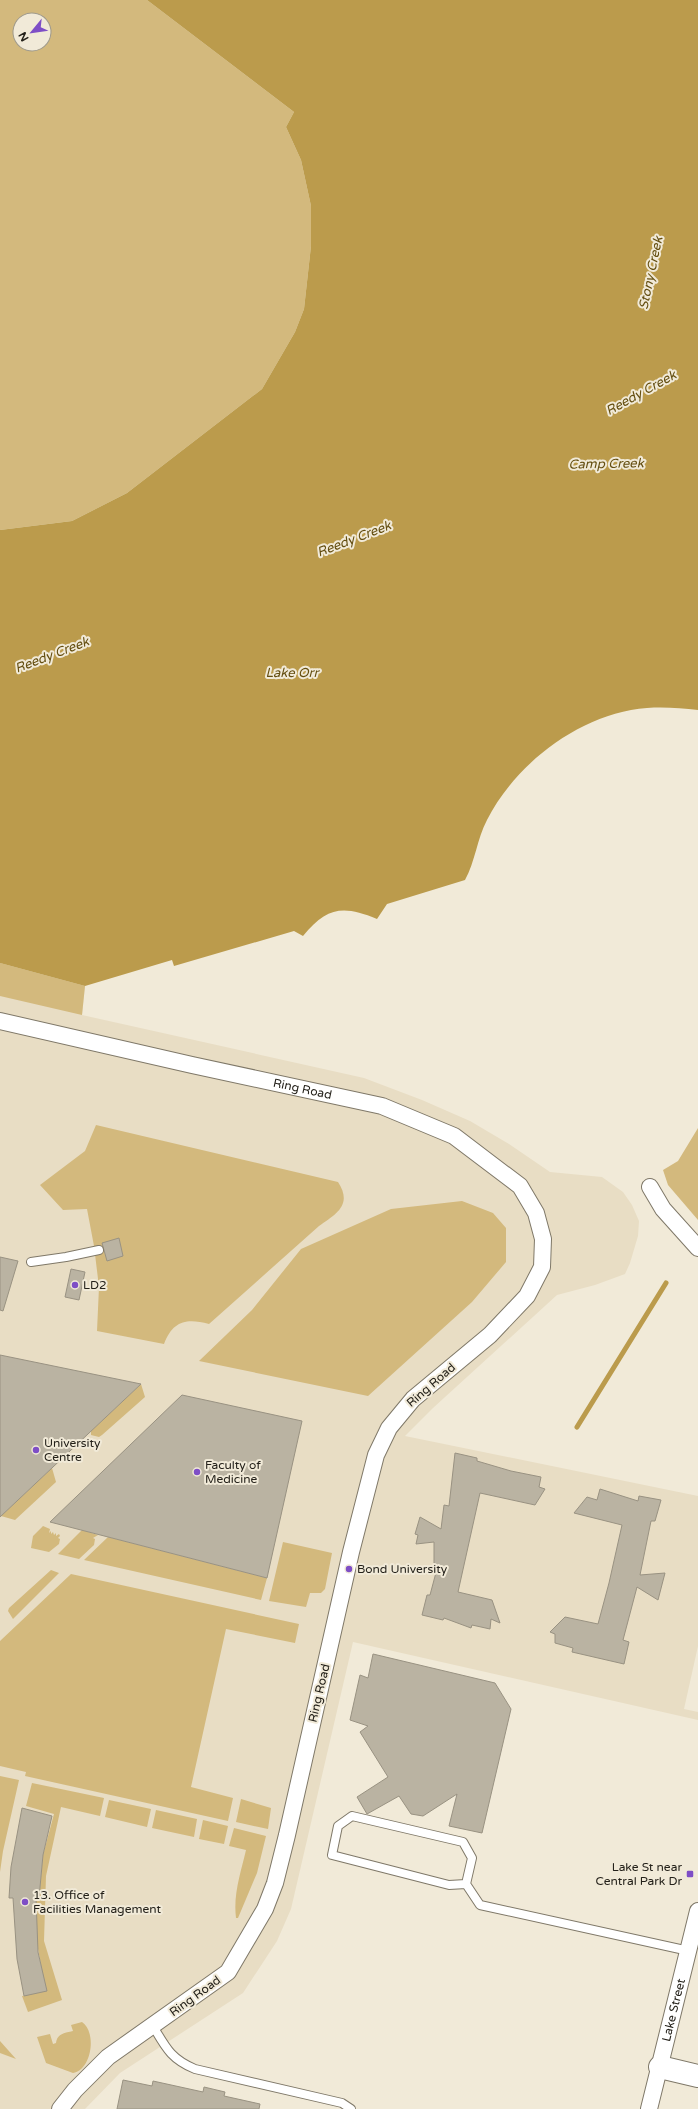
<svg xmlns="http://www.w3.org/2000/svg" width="698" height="2109" font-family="'Varela Round',sans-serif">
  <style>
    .built { fill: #e8ddc4 }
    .green { fill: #d3b97d; fill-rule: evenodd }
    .water { fill: #bb9b4c }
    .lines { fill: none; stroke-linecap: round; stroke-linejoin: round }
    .stream { stroke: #bb9b4c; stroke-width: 5 }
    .building { fill: #bab3a2; stroke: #999282 }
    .lane-casing { stroke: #7f7868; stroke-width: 10 }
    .street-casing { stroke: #7f7868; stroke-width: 18 }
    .secondary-casing { stroke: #7f7868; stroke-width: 24 }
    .lane { stroke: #fff; stroke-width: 8 }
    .street { stroke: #fff; stroke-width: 16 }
    .secondary { stroke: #fff; stroke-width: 22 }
    .poi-dot { fill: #7e4ec6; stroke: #f1ead8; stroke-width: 1.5 }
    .labels { text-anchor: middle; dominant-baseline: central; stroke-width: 4; stroke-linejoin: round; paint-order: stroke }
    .street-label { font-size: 12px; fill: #24211a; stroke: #f1ead8 }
    .poi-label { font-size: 12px; fill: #24211a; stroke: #f1ead8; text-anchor: start }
    .water-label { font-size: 13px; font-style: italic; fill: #634d0f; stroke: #f1ead8 }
  </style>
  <rect width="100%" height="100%" fill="#f1ead8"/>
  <path class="built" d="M 0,963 L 85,986 L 82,1015 L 364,1078 L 422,1100 L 470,1121 L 509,1144 L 550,1172 L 602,1177 L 623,1192 L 632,1205 L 639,1221 L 638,1236 L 630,1263 L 625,1274 L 595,1285 L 557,1295 L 433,1408 L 405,1436 L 698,1496 L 698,1646 L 684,1709 L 698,1712 L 698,1720 L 353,1642 L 291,1909 L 277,1941 L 243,1993 L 120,2073 L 85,2109 L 0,2109 Z"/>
  <path class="green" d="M 0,0 L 147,0 L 294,112 L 286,127 L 301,160 L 311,206 L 311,246 L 304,309 L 295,332 L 262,389 L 127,493 L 72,521 L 0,530 ZM 20,20 L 44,20 L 44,44 L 20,44 Z
    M 0,963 L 85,986 L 82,1015 L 0,996 Z
    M 96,1125 L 338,1182 C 353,1205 336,1214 319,1226 L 209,1324 C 186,1318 173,1321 164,1344 L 97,1331 L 99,1287 L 94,1246 L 87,1209 L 63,1210 L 40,1185 L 85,1151 Z
    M 698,1128 L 698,1220 L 668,1185 L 663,1170 L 678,1161 Z
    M 462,1201 L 493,1213 L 506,1228 L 506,1262 L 472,1302 L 368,1396 L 199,1361 L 252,1310 L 301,1249 L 391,1209 Z
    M 141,1384 L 145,1397 L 102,1435 L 99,1437 L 91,1435 L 91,1431 Z
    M 52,1468 L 56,1482 L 15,1520 L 1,1516 Z
    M 43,1526 L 50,1529 L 49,1533 L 51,1531 L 51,1534 L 53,1532 L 54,1535 L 56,1533 L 56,1536 L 59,1534 L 60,1536 L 58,1538 L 60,1539 L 59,1544 L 49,1552 L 31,1548 L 33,1536 Z
    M 82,1530 L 98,1535 L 93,1538 L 95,1539 L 94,1545 L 79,1559 L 58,1554 Z
    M 108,1537 L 267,1578 L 261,1600 L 84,1560 Z
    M 283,1542 L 332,1553 L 325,1589 L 321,1593 L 310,1593 L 306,1607 L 269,1601 Z
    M 51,1570 L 59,1573 L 13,1619 L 8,1611 L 9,1608 Z
    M 71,1574 L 299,1624 L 295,1643 L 226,1629 L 191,1787 L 233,1798 L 228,1821 L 25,1776 L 26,1772 L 0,1766 L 0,1641 Z
    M 0,1776 L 19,1780 L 3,1851 L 0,1872 Z
    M 32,1783 L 104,1798 L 100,1816 L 61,1807 L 46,1876 L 44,1941 L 62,2000 L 28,2012 L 22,1996 L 25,1996 L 42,1971 L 29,1898 L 39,1898 L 43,1855 L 54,1814 L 26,1806 Z
    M 241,1799 L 271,1808 L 268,1829 L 236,1822 Z
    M 109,1800 L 151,1809 L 147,1827 L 105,1817 Z
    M 156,1810 L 197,1819 L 194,1837 L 152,1828 Z
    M 203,1820 L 228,1826 L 224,1844 L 199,1839 Z
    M 234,1828 L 266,1836 L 257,1873 L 238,1918 L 236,1918 C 233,1894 241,1872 246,1850 L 229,1846 Z
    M 82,2022 C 97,2032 92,2070 73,2073 L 46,2063 L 37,2037 L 50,2034 L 53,2044 L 56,2043 C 57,2034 64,2033 73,2031 L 71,2025 Z
    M 0,2041 L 16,2059 L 0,2053 Z"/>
  <path class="water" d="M 147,0 L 698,0 L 698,710 C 681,708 664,707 647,708 C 581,713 516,763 487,820 C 477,839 475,862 465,880 L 387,904 L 377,919 C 343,905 327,907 303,936 L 294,931 L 174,966 L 172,960 L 85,986 L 0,963 L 0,530 L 72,521 L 127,493 L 262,389 L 295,332 L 304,309 L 311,246 L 311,206 L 301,160 L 286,127 L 294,112 Z"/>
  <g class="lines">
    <path class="stream" d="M 577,1427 L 666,1283"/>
  </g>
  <path class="building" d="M 119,1238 L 123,1256 L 107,1261 L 102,1243 Z
    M 0,1257 L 18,1261 L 3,1311 L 0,1310 Z
    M 71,1269 L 85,1272 L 79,1300 L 65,1297 Z
    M 0,1355 L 141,1384 L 0,1517 Z
    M 182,1395 L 302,1421 L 267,1578 L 50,1522 Z
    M 455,1453 L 477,1458 L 477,1461 L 511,1471 L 541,1477 L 539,1487 L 545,1489 L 535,1505 L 480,1493 L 458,1592 L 492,1600 L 500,1623 L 491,1619 L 490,1629 L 472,1625 L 471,1628 L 444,1618 L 443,1620 L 422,1615 L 427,1595 L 430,1595 L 438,1565 L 434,1563 L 434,1542 L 416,1544 L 418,1535 L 415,1534 L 420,1517 L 441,1529 L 444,1505 L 449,1506 Z
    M 600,1489 L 638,1501 L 639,1496 L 661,1500 L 655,1521 L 651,1521 L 640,1575 L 665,1573 L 658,1600 L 637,1587 L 623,1640 L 629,1642 L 624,1664 L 572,1652 L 573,1648 L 555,1643 L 555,1634 L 550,1632 L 565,1617 L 598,1624 L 609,1583 L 622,1525 L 574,1513 L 587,1497 L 597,1500 Z
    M 373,1654 L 495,1683 L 511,1709 L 482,1833 L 449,1826 L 457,1794 L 423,1816 L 411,1814 L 399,1796 L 367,1814 L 357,1797 L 388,1777 L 360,1732 L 368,1726 L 350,1720 L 360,1675 L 368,1678 Z
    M 22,1808 L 52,1816 L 43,1855 L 39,1898 L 36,1898 L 38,1952 L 47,1991 L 24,1996 L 17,1959 L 13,1898 L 9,1898 L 11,1867 Z
    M 123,2080 L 152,2086 L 153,2081 L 203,2092 L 204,2087 L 225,2092 L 224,2096 L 260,2104 L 259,2109 L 117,2109 Z"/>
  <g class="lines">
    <g class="lane-casing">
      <path id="lane" d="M 31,1262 L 66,1257 L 99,1250
        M 466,1884 L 472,1858 L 463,1842 L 352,1816 L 338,1826 L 332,1855 L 449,1885 L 466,1884 L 480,1905 L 689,1951
        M 153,2026 C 166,2048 171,2059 195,2069 L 342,2103 L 351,2109"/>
    </g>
    <g class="street-casing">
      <g id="street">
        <path id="s1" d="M 0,1021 L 192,1065 L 382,1106 L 454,1136 L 520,1186 L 536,1213 L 543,1239 L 542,1267 L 527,1296 L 490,1335 L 413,1399 L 389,1428 L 376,1455 L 351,1552 L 287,1835 L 275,1883 L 265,1909 L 228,1972 L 108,2057 L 75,2090 L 60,2109"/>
        <path d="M 650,1187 L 663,1209 L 698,1248"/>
        <path id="s2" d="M 649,2109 L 698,1911"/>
      </g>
    </g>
    <g class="secondary-casing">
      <path id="secondary" d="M 660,2067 L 698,2076"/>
    </g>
    <use href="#lane" class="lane"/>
    <use href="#street" class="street"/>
    <use href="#secondary" class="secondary"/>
  </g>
  <g class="poi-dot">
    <circle cx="75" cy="1285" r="4"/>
    <circle cx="36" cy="1450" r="4"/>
    <circle cx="197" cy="1472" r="4"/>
    <circle cx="349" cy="1569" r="4"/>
    <rect x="686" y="1870" width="8" height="8" rx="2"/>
    <circle cx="25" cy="1902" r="4"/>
  </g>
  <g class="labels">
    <g class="street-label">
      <text stroke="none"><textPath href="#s1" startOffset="310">Ring Road</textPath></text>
      <text transform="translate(431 1385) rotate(-41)">Ring Road</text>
      <text transform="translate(319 1693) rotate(-77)">Ring Road</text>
      <text transform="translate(195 1996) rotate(-36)">Ring Road</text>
      <text stroke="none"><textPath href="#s2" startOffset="102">Lake Street</textPath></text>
    </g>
    <g class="poi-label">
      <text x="83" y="1285">LD2</text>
      <text x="44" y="1443">University<tspan x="44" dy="14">Centre</tspan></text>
      <text x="205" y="1465">Faculty of<tspan x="205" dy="14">Medicine</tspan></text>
      <text x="357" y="1569">Bond University</text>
      <text x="682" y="1867" text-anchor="end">Lake St near<tspan x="682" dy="14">Central Park Dr</tspan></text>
      <text x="33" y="1895">13. Office of<tspan x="33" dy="14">Facilities Management</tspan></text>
    </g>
    <g class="water-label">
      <text transform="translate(651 273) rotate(-78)">Stony Creek</text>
      <text transform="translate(641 393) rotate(-29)">Reedy Creek</text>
      <text transform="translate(606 464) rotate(-1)">Camp Creek</text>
      <text transform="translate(354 539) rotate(-21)">Reedy Creek</text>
      <text transform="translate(52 655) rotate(-21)">Reedy Creek</text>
      <text x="292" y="673">Lake Orr</text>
    </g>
  </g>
  <g transform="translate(32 32) rotate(241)"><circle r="19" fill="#f1ead8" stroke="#9f9a8c"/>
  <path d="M0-3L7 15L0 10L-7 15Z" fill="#7e4ec6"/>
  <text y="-6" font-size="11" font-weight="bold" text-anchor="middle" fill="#24211a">N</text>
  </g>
</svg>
